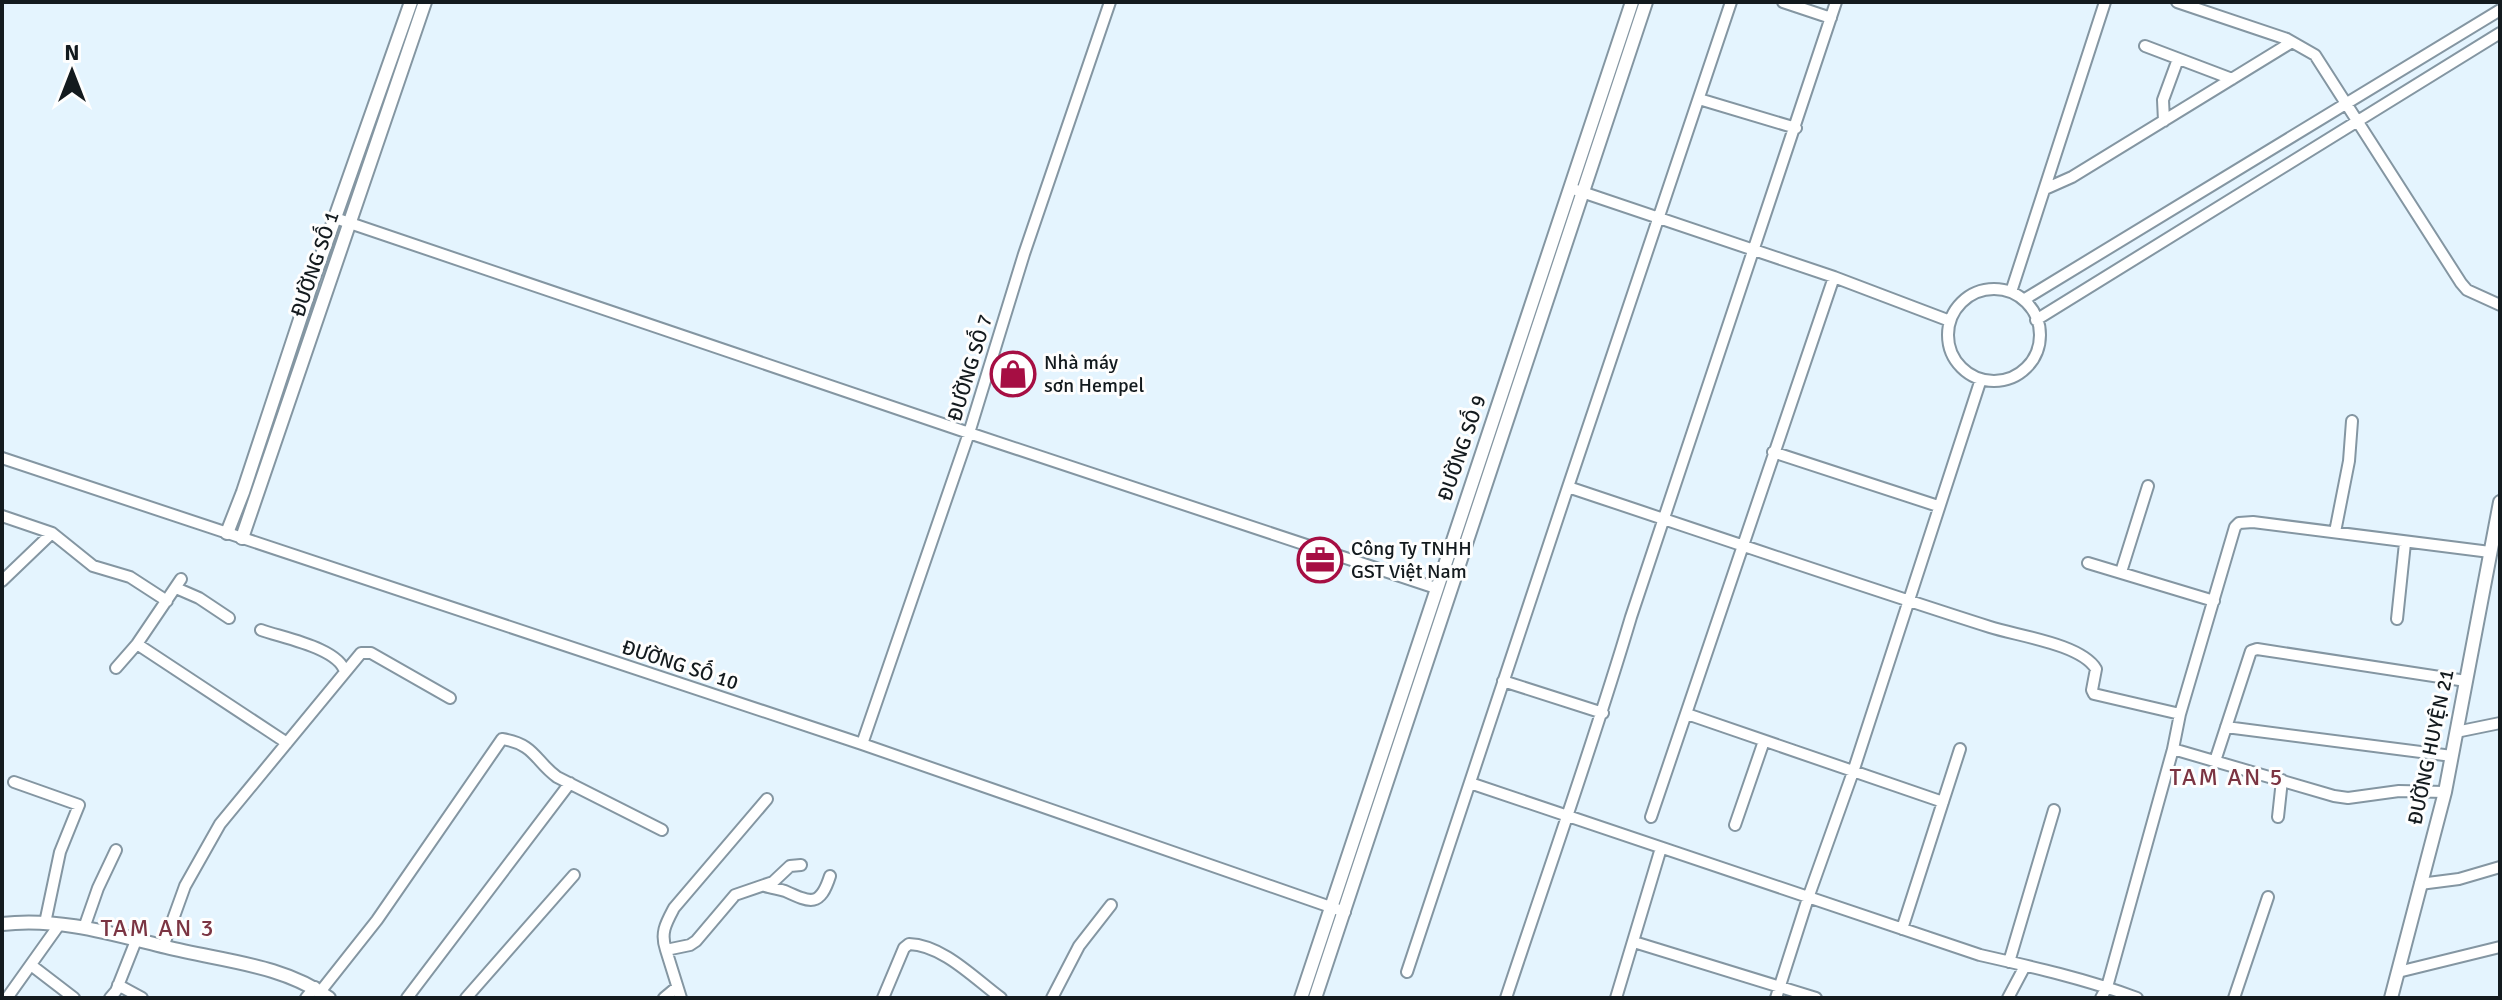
<svg xmlns="http://www.w3.org/2000/svg" width="2502" height="1000" font-family="Signika,sans-serif">
  <style>
    .lines { fill: none; stroke-linecap: round; stroke-linejoin: round }
    .minor-casing { stroke: #8496a2; stroke-width: 14 }
    .tertiary-casing { stroke: #8496a2; stroke-width: 16 }
    .minor { stroke: #fff; stroke-width: 10 }
    .tertiary { stroke: #fff; stroke-width: 12 }
    .labels { text-anchor: middle; dominant-baseline: central; stroke-width: 6; stroke-linejoin: round; paint-order: stroke }
    .street-label { font-size: 20px; fill: #131a1e; stroke: #fefefe }
    .poi-label { font-size: 20px; fill: #131a1e; stroke: #fefefe; text-anchor: start }
    .quarter-label { font-size: 24px; letter-spacing: 2px; fill: #7b3442; stroke: #fefefe }
  </style>
  <rect width="100%" height="100%" fill="#e4f4fe"/>
  <g class="lines">
    <g class="minor-casing">
      <path id="minor" d="M 1731,2 L 1568,487 C 1709,534 1849,582 1990,627 C 2018,636 2081,644 2096,669 L 2092,690 L 2094,694 L 2180,714
        M 1783,2 L 1831,18
        M 2177,2 L 2287,39 L 2315,55 L 2461,283 L 2467,290 L 2500,305
        M 2145,46 L 2232,79
        M 1699,99 L 1796,128
        M 2164,121 L 2163,100 L 2178,59
        M 2045,189 L 2072,177 L 2292,42
        M 1576,190 L 1834,277 L 1950,321
        M 335,218 L 969,433 L 1436,588
        M1948 335a46 46 0 1 1 92 0a46 46 0 1 1-92 0Z
        M 2011,292 L 2105,2
        M 2025,299 L 2500,10
        M 2036,320 L 2500,33
        M 1773,452 L 1938,506
        M 2,458 L 862,744 L 1345,912
        M 2,516 L 52,533 L 93,566 L 130,577 L 167,601
        M 2335,532 L 2349,461 L 2352,421
        M 2088,563 L 2214,601
        M 2121,572 L 2148,486
        M 2,581 L 52,533
        M 176,588 L 199,598 L 229,618
        M 2397,619 L 2405,543
        M 261,630 C 283,638 339,648 345,672
        M 137,644 L 287,743
        M 116,668 L 137,644 L 181,579
        M 1503,681 L 1603,713
        M 1687,714 L 1943,802
        M 2226,727 L 2452,756
        M 2456,732 L 2500,723
        M 862,744 L 969,433 L 1024,254 L 1110,2
        M 2173,749 L 2334,796 L 2348,798 L 2399,791 L 2445,792
        M 2215,761 L 2251,651 L 2257,649 L 2466,681
        M 14,782 L 79,805 L 60,852 L 45,923
        M 1470,783 L 1980,955 C 2033,967 2086,979 2137,998
        M 1651,817 L 1834,277
        M 2278,817 L 2282,780
        M 1735,825 L 1764,741
        M 2420,884 L 2459,879 L 2500,867
        M 765,886 C 771,888 778,889 785,891 C 811,903 820,907 830,876
        M 84,928 L 98,888 L 116,850
        M 1902,929 L 1960,749
        M 1634,942 L 1816,998
        M 163,947 L 185,886 L 220,824 L 361,653 L 371,653 L 450,698
        M 666,950 C 660,933 666,923 674,908 L 767,799
        M 2009,962 L 2054,810
        M 31,965 L 74,998
        M 1407,972 L 1568,487
        M 2398,972 L 2500,947
        M 118,985 L 142,998
        M 320,992 L 377,920 L 502,739 C 535,744 535,761 557,777 L 662,830
        M 7,998 L 59,925
        M 110,998 L 116,991 L 137,938
        M 306,998 L 315,987
        M 407,998 L 570,783
        M 466,998 L 574,875
        M 664,998 L 676,988
        M 681,998 L 666,950 L 690,945 L 696,941 L 735,895 L 773,882 L 790,866 L 801,865
        M 883,998 L 904,948 L 909,944 C 943,945 975,979 1001,998
        M 1052,998 L 1079,946 L 1111,905
        M 1506,998 C 1548,871 1593,745 1631,617 L 1836,2
        M 1616,998 L 1661,848
        M 1776,998 L 1808,898 L 1853,772 L 1981,379
        M 2008,998 L 2025,966
        M 2101,998 L 2107,987 L 2173,749 L 2180,714 L 2235,527 L 2239,523 L 2253,522 L 2490,552
        M 2234,998 L 2268,897"/>
    </g>
    <g class="tertiary-casing">
      <path id="tertiary" d="M 227,533 L 243,492 L 313,280 L 411,2
        M 242,538 L 425,2
        M 2,924 C 58,917 113,934 166,947 C 221,961 282,964 329,998
        M 1301,998 L 1632,2
        M 1315,998 L 1646,2
        M 2391,998 L 2445,792 L 2500,502"/>
    </g>
    <use href="#minor" class="minor"/>
    <use href="#tertiary" class="tertiary"/>
  </g>
  <defs>
    <g id="shop-ring" transform="scale(2.3)"><circle r="9.5" fill="#fefefe" stroke="#a60e43" stroke-width="1.5"/><path d="M-5-2.5h2.3a2.7 3.5 0 0 1 5.4 0H5L5.5 6h-11ZM-1.5-2.5h3a1.5 2.3 0 0 0-3 0Z" fill="#a60e43"/></g>
    <g id="office-ring" transform="scale(2.3)"><circle r="9.5" fill="#fefefe" stroke="#a60e43" stroke-width="1.5"/><path d="M-6-3h4V-5.5h4V-3h4V5H-6ZM-1-4.5V-3h2v-1.5ZM-6 0V1H6V0Z" fill="#a60e43"/></g>
  </defs>
  <g fill-rule="evenodd">
    <use href="#shop-ring" x="1013" y="374"/>
    <use href="#office-ring" x="1320" y="560"/>
  </g>
  <g class="labels">
    <g class="street-label">
      <text transform="translate(315 264) rotate(-71)">ĐƯỜNG SỐ 1</text>
      <text transform="translate(970 368) rotate(-73)">ĐƯỜNG SỐ 7</text>
      <text transform="translate(1462 448) rotate(-71)">ĐƯỜNG SỐ 9</text>
      <text transform="translate(680 665) rotate(18)">ĐƯỜNG SỐ 10</text>
      <text transform="translate(2431 747) rotate(-78)">ĐƯỜNG HUYỆN 21</text>
    </g>
    <g class="poi-label">
      <text x="1044" y="362">Nhà máy<tspan x="1044" dy="23">sơn Hempel</tspan></text>
      <text x="1351" y="548">Công Ty TNHH<tspan x="1351" dy="23">GST Việt Nam</tspan></text>
    </g>
    <g class="quarter-label">
      <text x="2227" y="777">TAM AN 5</text>
      <text x="158" y="928">TAM AN 3</text>
    </g>
  </g>
  <rect width="2502" height="1000" fill="none" stroke="#131a1e" stroke-width="8"/>
  <g transform="translate(72 72)" stroke="#fefefe" stroke-width="6" paint-order="stroke">
  <path d="M0-6L14 30L0 20L-14 30Z" fill="#131a1e"/>
  <text y="-12" font-size="22" font-weight="bold" text-anchor="middle" fill="#131a1e">N</text>
  </g>
</svg>
